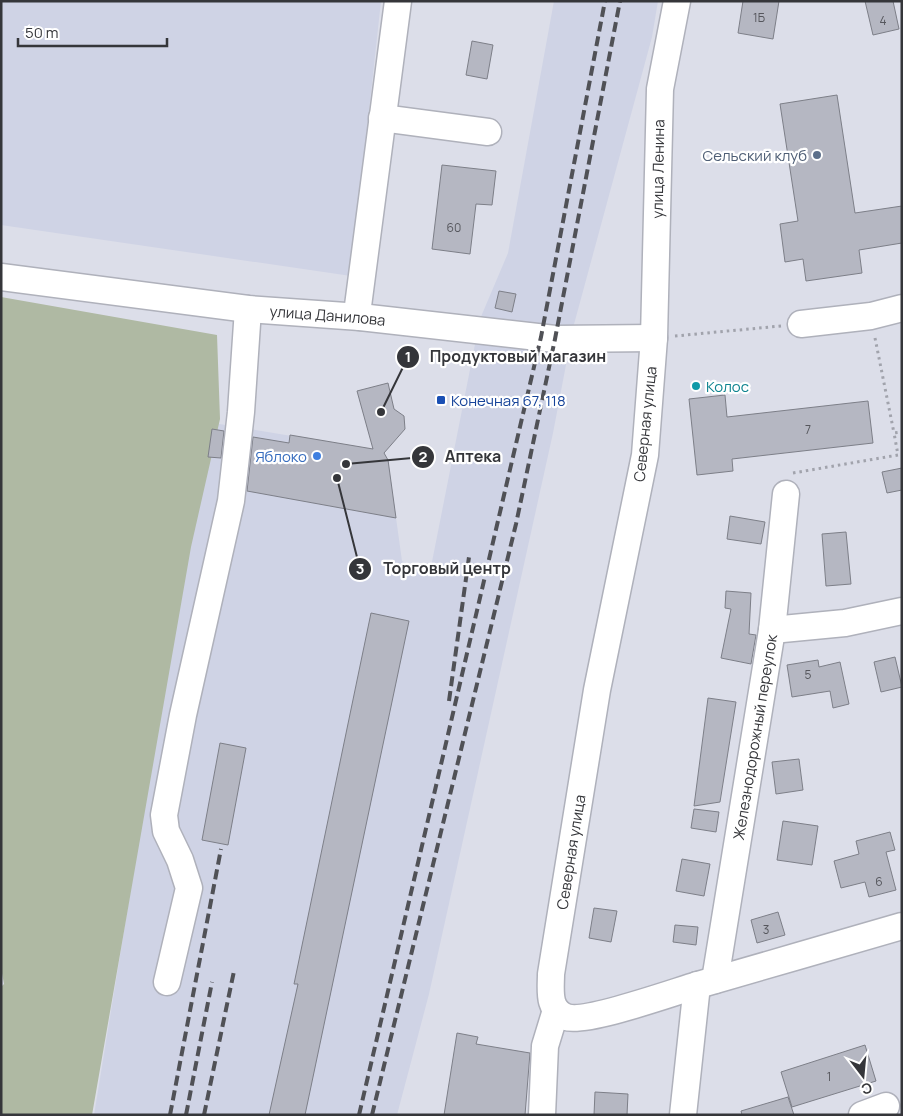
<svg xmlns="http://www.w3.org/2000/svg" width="903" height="1116" font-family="Manrope,sans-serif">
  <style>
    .built { fill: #cfd3e5 }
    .green { fill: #afb9a3 }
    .building { fill: #b5b7c2; stroke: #7d7f88 }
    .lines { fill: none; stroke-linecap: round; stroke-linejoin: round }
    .minor-casing { stroke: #afb1bb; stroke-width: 29 }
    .path { stroke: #a1a3ac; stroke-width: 3; stroke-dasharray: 2.5 4; stroke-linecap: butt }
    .minor { stroke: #fff; stroke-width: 26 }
    .rail { stroke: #505156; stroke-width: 4; stroke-dasharray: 10 5; stroke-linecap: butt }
    .service-dot { fill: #5c6f8a; stroke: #fff; stroke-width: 2 }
    .culture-dot { fill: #0f9aa8; stroke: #fff; stroke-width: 2 }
    .transit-dot { fill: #1a4fb4; stroke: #fff; stroke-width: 2 }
    .shop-dot { fill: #3f7fe0; stroke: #fff; stroke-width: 2 }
    .labels { text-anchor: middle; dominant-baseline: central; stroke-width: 4.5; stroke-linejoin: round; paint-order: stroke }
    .number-label { font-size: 12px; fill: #55565c }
    .service-label { font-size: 15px; fill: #4e5e75; stroke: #fff; text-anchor: end }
    .street-label { font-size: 15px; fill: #35363a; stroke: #fff }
    .culture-label { font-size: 15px; fill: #0d838f; stroke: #fff; text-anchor: start }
    .transit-label { font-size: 15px; fill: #164399; stroke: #fff; text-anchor: start }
    .shop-label { font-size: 15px; fill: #366cbe; stroke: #fff; text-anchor: end }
    .leader { fill: none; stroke: #35363a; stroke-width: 2 }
    .callout-dot { fill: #35363a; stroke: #fff; stroke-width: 2 }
    .mark-label { font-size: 15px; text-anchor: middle; font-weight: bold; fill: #fff }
    .callout-label { font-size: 16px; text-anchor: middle; font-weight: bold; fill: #35363a; stroke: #fff; stroke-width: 4.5; stroke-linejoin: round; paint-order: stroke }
  </style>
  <rect width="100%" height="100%" fill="#dcdee9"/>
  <path class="built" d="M 1,1 L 381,1 L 351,276 L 1,225 Z
    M 554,1 L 658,1 L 652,37 L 573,328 L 553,433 L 429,994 L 397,1115 L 94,1115 L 207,422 L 382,451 L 388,460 L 402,561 L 429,577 L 480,319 L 508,253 Z"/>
  <path class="green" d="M 1,297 L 217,335 L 220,419 L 191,547 L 92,1115 L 1,1115 L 1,987 L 4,984 L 1,968 Z"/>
  <path class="building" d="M 743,1 L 779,1 L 773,39 L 738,33 Z
    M 865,1 L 893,1 L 899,29 L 873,35 Z
    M 472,41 L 493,45 L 487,79 L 466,75 Z
    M 837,95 L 855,213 L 902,206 L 902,243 L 859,250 L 862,273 L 806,281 L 803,259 L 785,262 L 780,224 L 798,221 L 780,104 Z
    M 442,165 L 496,171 L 492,205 L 476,204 L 470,254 L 432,249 Z
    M 499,291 L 516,294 L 512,312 L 495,308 Z
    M 388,383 L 394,409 L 404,416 L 405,429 L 384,453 L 388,460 L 396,518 L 247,491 L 253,437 L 289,443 L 290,435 L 373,449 L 357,391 Z
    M 725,395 L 727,417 L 868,401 L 873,443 L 732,459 L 733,471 L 697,475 L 689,399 Z
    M 212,429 L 224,431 L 221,458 L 208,457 Z
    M 902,468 L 902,490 L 887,493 L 882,472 Z
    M 730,516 L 765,522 L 761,544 L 727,539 Z
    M 846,532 L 851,584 L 826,586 L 822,534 Z
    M 726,591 L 751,593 L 749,634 L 756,635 L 751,664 L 721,658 L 731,609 L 725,608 Z
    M 371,613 L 409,621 L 305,1115 L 269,1115 L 298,984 L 294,984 Z
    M 895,657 L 902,687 L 881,692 L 874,662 Z
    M 818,660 L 819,667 L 840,662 L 849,704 L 833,708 L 830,691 L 792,697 L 787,665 Z
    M 708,698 L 736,702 L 720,802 L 694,806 Z
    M 220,743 L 246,748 L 228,845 L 202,840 Z
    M 799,759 L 803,790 L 776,794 L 772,762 Z
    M 694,809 L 719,812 L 716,832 L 691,828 Z
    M 783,821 L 818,826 L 812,865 L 777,860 Z
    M 890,832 L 895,850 L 886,852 L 896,890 L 869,897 L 865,882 L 841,888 L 834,861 L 859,854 L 856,841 Z
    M 682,859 L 710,864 L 704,896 L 676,891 Z
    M 594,908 L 617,911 L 611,942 L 589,938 Z
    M 778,912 L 785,935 L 757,943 L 751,920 Z
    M 675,925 L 698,927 L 696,945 L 673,942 Z
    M 457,1033 L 478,1037 L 476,1044 L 530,1053 L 525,1115 L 444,1115 Z
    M 865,1045 L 876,1081 L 792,1107 L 781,1072 Z
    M 595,1092 L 628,1094 L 627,1115 L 594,1115 Z
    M 788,1097 L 794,1115 L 742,1115 L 741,1111 Z"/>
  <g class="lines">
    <g class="minor-casing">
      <g id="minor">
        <path d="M 677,1 L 660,89 L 654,338 L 645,455 L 597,690 L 551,974 C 551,989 547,1010 566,1017 C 585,1024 674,992 698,985 C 766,965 834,946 902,926"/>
        <path d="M 382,118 L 488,132"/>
        <path id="s1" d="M 1,277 L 248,309 L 360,317 L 555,339 L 654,338"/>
        <path d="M 360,317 L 358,306 L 398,1"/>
        <path d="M 801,324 L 871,316 L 902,308"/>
        <path d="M 772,630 L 845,623 L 902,611"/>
        <path id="s2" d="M 715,980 L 772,630 L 786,494"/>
        <path d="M 167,982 L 189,888 L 180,860 L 166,831 L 164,815 L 183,715 L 231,501 L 241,412 L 248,309"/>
        <path d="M 542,1115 L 545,1046 L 556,1010"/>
        <path d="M 683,1115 L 697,985"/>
        <path d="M 862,1115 L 886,1106"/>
      </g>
    </g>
    <path class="path" d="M 675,336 L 781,326
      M 875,338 L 894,433
      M 793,473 L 898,455 L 894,433 L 902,432"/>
    <use href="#minor" class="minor"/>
    <path class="rail" d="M 449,701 L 469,557
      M 170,1115 L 221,849
      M 186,1115 L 212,982
      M 204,1115 L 234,971
      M 359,1115 L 541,337 L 605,1
      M 372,1115 L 516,524 L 555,339 L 620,1"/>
  </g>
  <circle class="service-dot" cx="817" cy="155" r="5"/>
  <circle class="culture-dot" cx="696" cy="386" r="5"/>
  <rect class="transit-dot" x="436" y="395" width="10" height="10" rx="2.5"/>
  <circle class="shop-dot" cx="317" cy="456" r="5"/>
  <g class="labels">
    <g class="number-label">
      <text x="759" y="17">1Б</text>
      <text x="883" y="20">4</text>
      <text x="454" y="227">60</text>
      <text x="808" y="429">7</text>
      <text x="808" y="674">5</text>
      <text x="879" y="881">6</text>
      <text x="766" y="929">3</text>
      <text x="829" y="1076">1</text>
    </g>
    <g class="service-label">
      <text x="807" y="155">Сельский клуб</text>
    </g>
    <g class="street-label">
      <text transform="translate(658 169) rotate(-89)">улица Ленина</text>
      <text stroke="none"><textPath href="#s1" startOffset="329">улица Данилова</textPath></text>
      <text transform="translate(645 424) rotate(-84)">Северная улица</text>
      <text stroke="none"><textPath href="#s2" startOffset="246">Железнодорожный переулок</textPath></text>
      <text transform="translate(571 852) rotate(-81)">Северная улица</text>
    </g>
    <g class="culture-label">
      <text x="706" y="386">Колос</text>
    </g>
    <g class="transit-label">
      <text x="451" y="400">Конечная 67, 118</text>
    </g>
    <g class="shop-label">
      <text x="307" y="456">Яблоко</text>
    </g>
  </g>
  <path class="leader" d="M381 412L408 357M346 464L423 457M337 478L360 569"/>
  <g class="callout-dot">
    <circle cx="381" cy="412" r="5"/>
    <circle cx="346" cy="464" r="5"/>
    <circle cx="337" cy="478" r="5"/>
    <circle cx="408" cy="357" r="12"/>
    <circle cx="423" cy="457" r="12"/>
    <circle cx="360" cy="569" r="12"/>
  </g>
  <g class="mark-label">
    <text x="408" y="362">1</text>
    <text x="423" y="462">2</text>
    <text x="360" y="574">3</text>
  </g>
  <g class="callout-label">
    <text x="518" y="362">Продуктовый магазин</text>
    <text x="473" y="462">Аптека</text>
    <text x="447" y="574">Торговый центр</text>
  </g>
  <rect width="903" height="1116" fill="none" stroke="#35363a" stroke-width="5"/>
  <g transform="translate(863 1076) rotate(164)" stroke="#ffffff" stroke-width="4" paint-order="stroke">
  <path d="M0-4L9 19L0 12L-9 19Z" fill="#35363a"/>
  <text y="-8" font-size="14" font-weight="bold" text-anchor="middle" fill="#35363a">С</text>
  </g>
  <path d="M18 38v8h149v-8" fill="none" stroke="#35363a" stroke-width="2.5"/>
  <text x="25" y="38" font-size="15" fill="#35363a" stroke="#ffffff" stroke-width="4" paint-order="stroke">50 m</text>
</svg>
